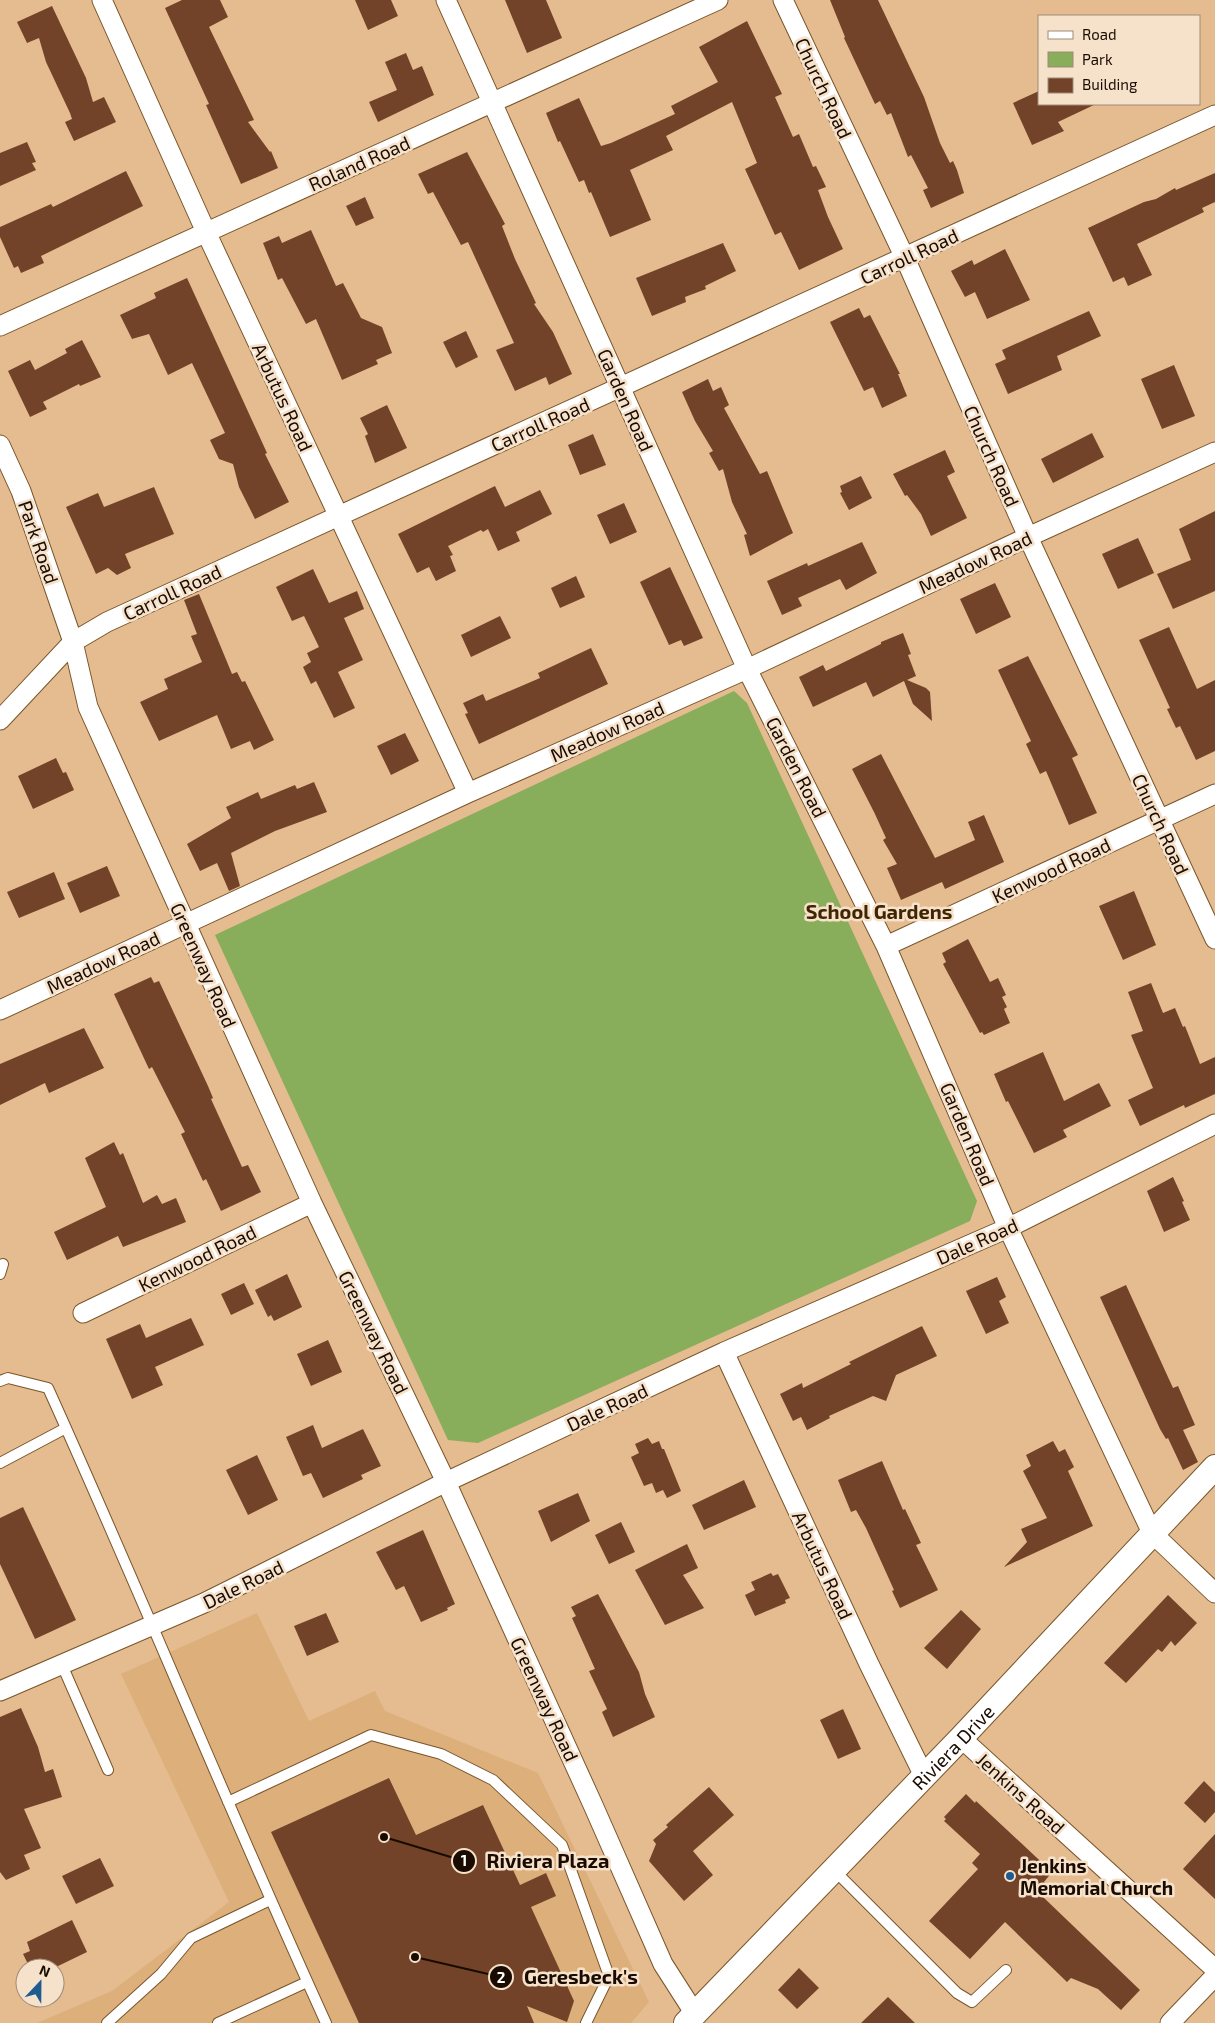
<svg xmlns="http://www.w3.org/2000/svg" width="1215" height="2023" font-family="'Exo 2',sans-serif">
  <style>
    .built { fill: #ddaf7b }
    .green { fill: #88ad5b }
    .building { fill: #724328 }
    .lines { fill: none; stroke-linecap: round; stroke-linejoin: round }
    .service-casing { stroke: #79552a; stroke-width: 12 }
    .minor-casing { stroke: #79552a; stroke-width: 21 }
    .tertiary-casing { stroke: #79552a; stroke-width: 26 }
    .service { stroke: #fff; stroke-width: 10 }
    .minor { stroke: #fff; stroke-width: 19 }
    .tertiary { stroke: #fff; stroke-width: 24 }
    .poi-dot { fill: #1d5b91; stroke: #f6e1ca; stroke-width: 2 }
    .labels { text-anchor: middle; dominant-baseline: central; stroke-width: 5; stroke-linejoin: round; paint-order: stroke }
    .street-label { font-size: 19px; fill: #190b00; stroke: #f6e1ca }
    .poi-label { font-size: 19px; font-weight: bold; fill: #190b00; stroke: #f6e1ca; text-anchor: start }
    .neighbourhood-label { font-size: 20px; font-weight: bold; fill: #3f2502; stroke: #f6e1ca }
    .leader { fill: none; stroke: #190b00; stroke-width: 2 }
    .callout-dot { fill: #190b00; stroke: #f6e1ca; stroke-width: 2 }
    .mark-label { font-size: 15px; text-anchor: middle; font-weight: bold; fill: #fff }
    .callout-label { font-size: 20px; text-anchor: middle; font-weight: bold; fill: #190b00; stroke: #f6e1ca; stroke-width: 5; stroke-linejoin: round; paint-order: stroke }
  </style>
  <rect width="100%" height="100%" fill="#e5bc8f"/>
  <path class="built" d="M 257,1613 L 309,1721 L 375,1691 L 385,1711 L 538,1773 L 649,2002 L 631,2023 L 37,2023 L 112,1991 L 229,1902 L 121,1674 Z"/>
  <path class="green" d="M 734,691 L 747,703 L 977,1201 L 970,1221 L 478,1443 L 448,1440 L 215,935 Z"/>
  <path class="building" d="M 182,0 L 220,0 L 228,17 L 209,27 L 254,120 L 248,122 L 270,152 L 271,151 L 278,168 L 241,184 L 206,105 L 209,104 L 165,8 Z
    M 355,0 L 391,0 L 398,16 L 368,30 Z
    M 505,0 L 546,0 L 562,38 L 527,53 Z
    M 830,0 L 878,0 L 924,97 L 940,143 L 950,163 L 953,161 L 957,170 L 964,193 L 931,208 L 923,190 L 928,188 L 911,155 L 908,157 L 891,113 L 887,115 L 880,101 L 875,104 L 844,38 L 845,37 Z
    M 52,6 L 86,78 L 93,102 L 104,97 L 116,122 L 74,141 L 65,122 L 72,119 L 70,113 L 46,62 L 39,38 L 27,43 L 17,22 Z
    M 747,21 L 782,94 L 775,97 L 793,137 L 799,134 L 813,167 L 816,166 L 826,187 L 818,190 L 828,217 L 843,249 L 799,270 L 781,232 L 775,235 L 745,169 L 757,163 L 732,102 L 666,136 L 673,150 L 630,170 L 651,220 L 610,237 L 591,192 L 589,193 L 584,180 L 579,182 L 560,141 L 558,142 L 546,113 L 579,98 L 601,146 L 611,143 L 675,114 L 671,106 L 718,82 L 699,47 Z
    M 406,53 L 413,70 L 422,66 L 434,95 L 378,122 L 369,102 L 397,90 L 385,62 Z
    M 1039,91 L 1039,104 L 1096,104 L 1058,122 L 1064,131 L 1032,145 L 1013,103 Z
    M 27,142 L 36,162 L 32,163 L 36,170 L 0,186 L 0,153 Z
    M 467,152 L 505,224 L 502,226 L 515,259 L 536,303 L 534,304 L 553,332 L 572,374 L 549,385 L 546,377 L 515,391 L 496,350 L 514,343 L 468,242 L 461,245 L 433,192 L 428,194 L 418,174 Z
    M 126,171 L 143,206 L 41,256 L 44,263 L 21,273 L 18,266 L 14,268 L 0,237 L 0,227 L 51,204 L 53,207 Z
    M 1215,173 L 1215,202 L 1202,208 L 1204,212 L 1137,244 L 1152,275 L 1128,286 L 1124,277 L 1113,282 L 1088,228 L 1144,202 L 1156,199 L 1175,188 L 1176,190 Z
    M 365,197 L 374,218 L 356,226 L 346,206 Z
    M 311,230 L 336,286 L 343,283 L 361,318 L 382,327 L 392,353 L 376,360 L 378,364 L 342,380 L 316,319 L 306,324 L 282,278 L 278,280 L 263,243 L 279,236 L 282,243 Z
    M 723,243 L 736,271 L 705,286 L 706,289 L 685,297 L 686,302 L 652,316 L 636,278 Z
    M 1005,249 L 1030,300 L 987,319 L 975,292 L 965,297 L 951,271 L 972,260 L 974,265 Z
    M 187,278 L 267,453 L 265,454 L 289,502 L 255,519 L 239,487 L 233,464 L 219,459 L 210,440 L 225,433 L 192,363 L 168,375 L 149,334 L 132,339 L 120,315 L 156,298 L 154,293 Z
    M 859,308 L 864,318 L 870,315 L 900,374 L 898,374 L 907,396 L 882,408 L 873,387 L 864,391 L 830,322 Z
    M 1089,311 L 1101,336 L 1057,356 L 1062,370 L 1008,394 L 995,364 L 1006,359 L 1002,350 Z
    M 466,331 L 478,357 L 456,368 L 443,342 Z
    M 82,340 L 101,377 L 80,386 L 79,384 L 43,402 L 47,409 L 30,417 L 8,371 L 30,360 L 35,370 L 67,353 L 65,349 Z
    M 1174,365 L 1195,416 L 1162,429 L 1141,379 Z
    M 708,379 L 713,391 L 721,387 L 729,405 L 724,408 L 760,474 L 767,471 L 793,533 L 750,556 L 744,535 L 747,534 L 732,502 L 723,469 L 719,471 L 709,453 L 713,451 L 695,421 L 682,392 Z
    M 387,405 L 407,448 L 375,463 L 365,436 L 368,434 L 360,418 Z
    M 1092,433 L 1104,457 L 1053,483 L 1041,459 Z
    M 593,434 L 606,465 L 580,475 L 568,445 Z
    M 945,450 L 955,472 L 947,476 L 967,518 L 931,536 L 921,514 L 907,495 L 905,496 L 893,474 Z
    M 861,476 L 872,498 L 849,510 L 840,493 L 842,492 L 840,486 Z
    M 495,486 L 505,507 L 540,490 L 552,514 L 516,532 L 520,541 L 498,551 L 488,529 L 483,532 L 481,530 L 448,546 L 453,555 L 450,556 L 456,571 L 436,581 L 429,567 L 417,573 L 398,534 Z
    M 154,487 L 174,534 L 125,554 L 131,568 L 117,575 L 108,568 L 96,574 L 66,507 L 98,493 L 104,507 Z
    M 624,503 L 637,532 L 610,544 L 597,515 Z
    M 1215,511 L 1215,591 L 1173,609 L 1157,574 L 1191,560 L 1179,529 Z
    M 1138,538 L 1154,573 L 1118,589 L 1102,554 Z
    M 862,542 L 877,573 L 846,590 L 840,579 L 798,598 L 802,606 L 782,615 L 767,581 L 807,563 L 808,566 Z
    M 670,567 L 703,638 L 684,646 L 681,640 L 669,645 L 640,582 Z
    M 313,569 L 329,603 L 357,591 L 364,609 L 344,618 L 363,660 L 338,672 L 355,708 L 334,718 L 316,681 L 311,684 L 303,667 L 311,662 L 307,653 L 319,647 L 304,616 L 292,621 L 276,587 Z
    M 576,576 L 585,597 L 560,608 L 551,588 Z
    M 995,583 L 1011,617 L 976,634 L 960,599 Z
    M 199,594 L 232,674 L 237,672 L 242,682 L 245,681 L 274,740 L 254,750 L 250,741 L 231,749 L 217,715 L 159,741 L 140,702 L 168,689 L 164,679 L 202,662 L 191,636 L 197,634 L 184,600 Z
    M 500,616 L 511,638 L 471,657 L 461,635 Z
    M 1169,627 L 1197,689 L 1215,680 L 1215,751 L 1196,760 L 1180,726 L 1176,728 L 1167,709 L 1170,708 L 1139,640 Z
    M 903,633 L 911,654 L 908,655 L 916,676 L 907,680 L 926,688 L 930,692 L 932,721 L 913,704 L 904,681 L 873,697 L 866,682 L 813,707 L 799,677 L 823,665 L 826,671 L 881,644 L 881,642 Z
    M 591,648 L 608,684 L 479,744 L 465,714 L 468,713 L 463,703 L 483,694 L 486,701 L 540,678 L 538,673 Z
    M 1028,656 L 1078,755 L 1072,758 L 1097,813 L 1069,825 L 1046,771 L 1040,774 L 1026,744 L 1031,741 L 998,670 Z
    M 405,733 L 419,761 L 391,775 L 377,746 Z
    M 881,754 L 935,858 L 975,840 L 968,822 L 984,815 L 1004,862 L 945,889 L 942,882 L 901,900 L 887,868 L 897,864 L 883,840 L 886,838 L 874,812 L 852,769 Z
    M 56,758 L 63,773 L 66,772 L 74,790 L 33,809 L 18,776 Z
    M 314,782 L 327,812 L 275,831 L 231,853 L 240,886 L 229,891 L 217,863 L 200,871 L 187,844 L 231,818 L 226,807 L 258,792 L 261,799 L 295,785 L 297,789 Z
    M 107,866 L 120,896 L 80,913 L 67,883 Z
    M 54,872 L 65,899 L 19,918 L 7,892 Z
    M 1134,891 L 1156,945 L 1123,960 L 1099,906 Z
    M 968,939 L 990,982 L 998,978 L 1006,995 L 1002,997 L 1007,1007 L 1004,1009 L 1010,1023 L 984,1035 L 982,1032 L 980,1033 L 943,964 L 946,962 L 942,953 Z
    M 151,977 L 154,983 L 159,981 L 208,1086 L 213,1098 L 211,1099 L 242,1167 L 248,1165 L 261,1192 L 221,1211 L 206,1179 L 203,1181 L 181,1134 L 185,1132 L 152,1067 L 149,1069 L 114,994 Z
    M 1151,983 L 1163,1013 L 1175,1008 L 1183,1027 L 1185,1026 L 1200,1064 L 1215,1057 L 1215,1094 L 1185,1108 L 1184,1105 L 1140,1126 L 1128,1100 L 1153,1088 L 1131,1035 L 1143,1031 L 1128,992 Z
    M 84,1028 L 104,1068 L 49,1093 L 45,1083 L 0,1105 L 0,1064 Z
    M 1043,1052 L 1064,1101 L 1099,1083 L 1111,1106 L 1063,1130 L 1067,1137 L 1034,1153 L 1008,1101 L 1006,1102 L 994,1074 Z
    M 114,1142 L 120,1155 L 123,1153 L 143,1203 L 157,1195 L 162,1204 L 176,1198 L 186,1222 L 123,1247 L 118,1236 L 67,1260 L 54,1232 L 106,1207 L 85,1158 Z
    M 1173,1177 L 1184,1201 L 1182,1202 L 1190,1220 L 1164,1232 L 1147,1191 Z
    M 287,1274 L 302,1307 L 274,1321 L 271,1315 L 268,1317 L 255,1290 Z
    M 997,1277 L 1006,1297 L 999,1301 L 1009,1323 L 986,1334 L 966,1291 Z
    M 244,1283 L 254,1304 L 231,1315 L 221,1294 Z
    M 1126,1285 L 1173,1388 L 1178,1386 L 1195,1425 L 1183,1430 L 1198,1462 L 1183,1470 L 1168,1438 L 1166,1439 L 1160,1429 L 1100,1297 Z
    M 191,1318 L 204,1345 L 155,1367 L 163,1385 L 132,1399 L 106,1339 L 140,1324 L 146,1338 Z
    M 922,1326 L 937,1356 L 896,1375 L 886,1401 L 873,1396 L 829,1416 L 830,1418 L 807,1430 L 801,1417 L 793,1421 L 780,1394 L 802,1383 L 803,1388 L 851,1364 L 849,1362 Z
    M 328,1340 L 342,1372 L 311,1386 L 297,1354 Z
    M 313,1425 L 322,1448 L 363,1429 L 381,1466 L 361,1475 L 363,1479 L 323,1498 L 311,1473 L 303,1476 L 286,1437 Z
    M 648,1438 L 652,1444 L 659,1441 L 662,1449 L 664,1449 L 681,1491 L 667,1498 L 663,1490 L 656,1493 L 652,1483 L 644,1486 L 631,1457 L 639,1453 L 635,1444 Z
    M 1053,1441 L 1059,1452 L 1065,1449 L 1074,1467 L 1068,1471 L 1093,1526 L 1004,1567 L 1027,1542 L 1021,1529 L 1047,1518 L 1023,1471 L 1031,1466 L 1026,1455 Z
    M 257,1455 L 278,1500 L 248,1515 L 226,1470 Z
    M 882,1461 L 903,1510 L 905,1509 L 921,1543 L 916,1545 L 938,1590 L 900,1608 L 892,1591 L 894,1590 L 866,1528 L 856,1510 L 851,1512 L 838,1480 Z
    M 744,1480 L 756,1507 L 704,1530 L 692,1505 Z
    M 578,1493 L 590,1521 L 551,1542 L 538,1511 Z
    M 23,1507 L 76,1620 L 35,1639 L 0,1564 L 0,1518 Z
    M 621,1522 L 635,1552 L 609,1564 L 595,1535 Z
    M 423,1530 L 455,1604 L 447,1608 L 448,1610 L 421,1622 L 404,1586 L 396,1590 L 376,1552 Z
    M 687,1544 L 698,1568 L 683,1575 L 704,1608 L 665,1625 L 635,1570 Z
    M 771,1573 L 773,1576 L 778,1574 L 790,1598 L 785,1600 L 786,1603 L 755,1616 L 745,1595 L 755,1590 L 751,1582 Z
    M 598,1594 L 639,1672 L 645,1694 L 655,1717 L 613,1737 L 602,1712 L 607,1709 L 589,1671 L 595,1669 L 572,1618 L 576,1616 L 571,1607 Z
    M 1168,1595 L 1197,1623 L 1175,1646 L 1171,1641 L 1162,1652 L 1158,1649 L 1126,1683 L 1104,1663 Z
    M 961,1610 L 981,1629 L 947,1669 L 924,1648 Z
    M 326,1613 L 339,1642 L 307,1656 L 294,1626 Z
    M 21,1708 L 38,1747 L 45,1772 L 53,1769 L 62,1797 L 24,1809 L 41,1848 L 24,1855 L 30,1869 L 6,1880 L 0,1872 L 0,1717 Z
    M 843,1709 L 861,1749 L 838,1759 L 820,1720 Z
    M 389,1778 L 416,1835 L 483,1805 L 520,1885 L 546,1873 L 556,1896 L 531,1907 L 574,2001 L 567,2022 L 527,2006 L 534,2023 L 359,2023 L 271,1832 Z
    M 1204,1781 L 1215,1792 L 1215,1812 L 1205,1823 L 1184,1803 Z
    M 709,1787 L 734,1815 L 693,1851 L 713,1875 L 684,1901 L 649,1861 L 656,1844 L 653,1840 L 668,1827 L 666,1825 Z
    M 966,1794 L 975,1803 L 976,1801 L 1052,1872 L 1044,1882 L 1050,1887 L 1042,1896 L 1140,1990 L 1121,2010 L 1098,1989 L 1071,1978 L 1067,1982 L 1005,1922 L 970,1959 L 929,1921 L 978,1869 L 972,1863 L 980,1854 L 944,1821 L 946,1819 L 944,1817 Z
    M 1215,1834 L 1215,1899 L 1183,1869 Z
    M 100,1858 L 114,1886 L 76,1904 L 62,1876 Z
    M 72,1920 L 87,1952 L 54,1968 L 30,1968 L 23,1954 L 30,1951 L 27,1942 Z
    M 799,1968 L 819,1988 L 797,2009 L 778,1990 Z
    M 888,1997 L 915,2023 L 861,2023 Z"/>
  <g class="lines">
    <g class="service-casing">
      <path id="service" d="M 0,1274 L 3,1264
        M 0,1381 L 8,1378 L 48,1388 C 143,1598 230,1813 326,2023
        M 0,1463 L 66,1428
        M 62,1665 L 108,1770
        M 228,1802 L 371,1735 L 441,1754 L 493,1780 L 562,1845 L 609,1976 L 586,2023
        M 834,1870 L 957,1993 L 972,2002 L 1006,1970
        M 107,2023 L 161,1974 L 191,1938 L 270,1900
        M 218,2023 L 307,1982"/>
    </g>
    <g class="minor-casing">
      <path id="minor" d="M 102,0 L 206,232 L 468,793
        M 446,0 L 747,669 L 886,946 L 1008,1228 L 1152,1533 L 1215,1593
        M 783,0 L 905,258 L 1028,537 L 1215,939
        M 0,326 L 718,0
        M 0,445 L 21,491 L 73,642 L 88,707 L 312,1203 L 446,1482 L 593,1805 L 663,1964 L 695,2014
        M 0,720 L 73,642 L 107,622 L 1215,115
        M 886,946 L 1215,794
        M 0,1010 L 468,793 L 747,669 L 1028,537 L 1215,452
        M 83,1313 L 312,1203
        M 724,1352 L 869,1664 L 924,1776
        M 0,1691 L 204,1603 L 446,1482 L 724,1352 L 1008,1228 L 1215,1124
        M 961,1738 L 1215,1969
        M 1170,2023 L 1215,1976"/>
    </g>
    <g class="tertiary-casing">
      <g id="tertiary">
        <path id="s1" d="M 686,2023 L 961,1738 L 1215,1467"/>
      </g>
    </g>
    <use href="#service" class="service"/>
    <use href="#minor" class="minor"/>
    <use href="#tertiary" class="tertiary"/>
  </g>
  <circle class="poi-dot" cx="1010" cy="1876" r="5"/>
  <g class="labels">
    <g class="street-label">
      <text transform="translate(824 88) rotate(65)">Church Road</text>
      <text transform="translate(359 163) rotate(-24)">Roland Road</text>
      <text transform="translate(909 256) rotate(-25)">Carroll Road</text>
      <text transform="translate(283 397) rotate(65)">Arbutus Road</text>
      <text transform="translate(626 400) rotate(66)">Garden Road</text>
      <text transform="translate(540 424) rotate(-24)">Carroll Road</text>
      <text transform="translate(992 456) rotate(66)">Church Road</text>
      <text transform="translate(39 542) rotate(71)">Park Road</text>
      <text transform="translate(975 562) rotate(-25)">Meadow Road</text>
      <text transform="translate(172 592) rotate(-25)">Carroll Road</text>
      <text transform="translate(607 731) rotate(-24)">Meadow Road</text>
      <text transform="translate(797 767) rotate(63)">Garden Road</text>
      <text transform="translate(1161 824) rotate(65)">Church Road</text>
      <text transform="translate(1051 870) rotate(-25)">Kenwood Road</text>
      <text transform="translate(103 962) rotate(-25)">Meadow Road</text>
      <text transform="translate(204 965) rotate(66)">Greenway Road</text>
      <text transform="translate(968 1134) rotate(67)">Garden Road</text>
      <text transform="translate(977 1241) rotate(-24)">Dale Road</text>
      <text transform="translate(197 1258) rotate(-26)">Kenwood Road</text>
      <text transform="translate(374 1332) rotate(64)">Greenway Road</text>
      <text transform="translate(607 1407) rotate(-25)">Dale Road</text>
      <text transform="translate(823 1565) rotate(65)">Arbutus Road</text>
      <text transform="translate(243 1584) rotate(-26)">Dale Road</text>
      <text transform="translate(545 1699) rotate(65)">Greenway Road</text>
      <text stroke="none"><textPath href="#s1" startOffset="384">Riviera Drive</textPath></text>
      <text transform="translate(1021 1793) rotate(42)">Jenkins Road</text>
    </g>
    <g class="poi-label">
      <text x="1020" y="1865">Jenkins<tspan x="1020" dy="22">Memorial Church</tspan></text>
    </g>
    <g class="neighbourhood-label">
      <text x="879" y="911">School Gardens</text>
    </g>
  </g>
  <path class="leader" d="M384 1837L464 1861M415 1957L501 1977"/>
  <g class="callout-dot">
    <circle cx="384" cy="1837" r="5"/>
    <circle cx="415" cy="1957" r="5"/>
    <circle cx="464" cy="1861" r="12"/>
    <circle cx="501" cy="1977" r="12"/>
  </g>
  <g class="mark-label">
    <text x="464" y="1866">1</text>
    <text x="501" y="1983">2</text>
  </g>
  <g class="callout-label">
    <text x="548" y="1868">Riviera Plaza</text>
    <text x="581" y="1984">Geresbeck's</text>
  </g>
  <rect x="1038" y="15" width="162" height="90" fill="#f6e1ca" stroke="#9e8b79"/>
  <rect x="1048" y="31" width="25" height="8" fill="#ffffff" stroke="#9e8b79"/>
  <text x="1082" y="40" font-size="15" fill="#190b00">Road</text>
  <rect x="1048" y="52" width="25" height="15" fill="#88ad5b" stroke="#9e8b79"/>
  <text x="1082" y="65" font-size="15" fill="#190b00">Park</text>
  <rect x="1048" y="78" width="25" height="15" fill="#724328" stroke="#9e8b79"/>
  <text x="1082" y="90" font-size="15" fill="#190b00">Building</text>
  <g transform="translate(40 1983) rotate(22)"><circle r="24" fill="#f6e1ca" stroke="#9e8b79"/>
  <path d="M0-4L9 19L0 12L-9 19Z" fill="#1d5b91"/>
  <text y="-8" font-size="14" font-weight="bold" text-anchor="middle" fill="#190b00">N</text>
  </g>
</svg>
